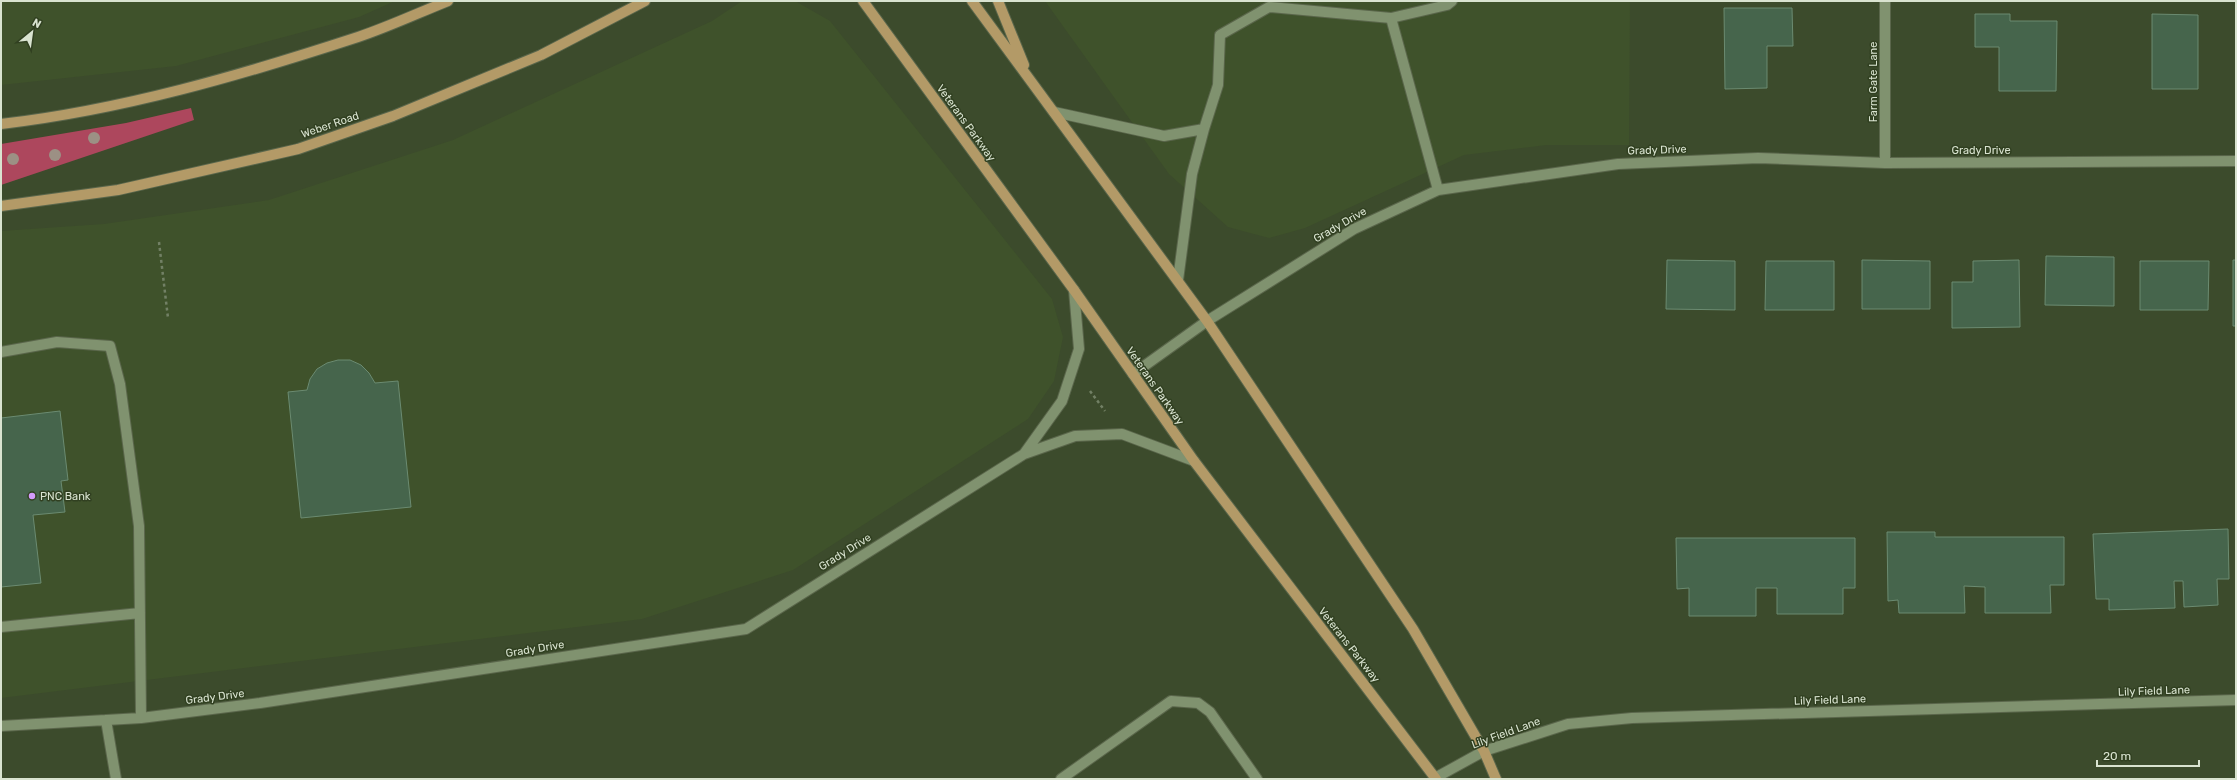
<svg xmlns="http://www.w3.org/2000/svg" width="2237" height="780" font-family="Rubik,sans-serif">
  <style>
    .built { fill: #3f522b }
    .green { fill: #ad475d }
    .building { fill: #46654c; stroke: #6b8b71 }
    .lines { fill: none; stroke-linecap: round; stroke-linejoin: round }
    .minor-casing { stroke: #5a664b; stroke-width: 12 }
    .major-casing { stroke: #5a664b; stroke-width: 12 }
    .path { stroke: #728065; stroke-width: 2.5; stroke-dasharray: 3 3; stroke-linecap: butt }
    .minor { stroke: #80926f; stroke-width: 10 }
    .major { stroke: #b39a67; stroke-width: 10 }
    .tree { fill: #9c9084 }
    .poi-dot { fill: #d39cfc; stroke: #314021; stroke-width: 1.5 }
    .labels { text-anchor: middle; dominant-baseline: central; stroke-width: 3; stroke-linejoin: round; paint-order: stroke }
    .street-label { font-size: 11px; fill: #d9e3d0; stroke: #314021 }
    .poi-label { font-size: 11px; fill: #d9e3d0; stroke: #314021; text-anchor: start }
  </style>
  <rect width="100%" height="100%" fill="#3c4b2c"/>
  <path class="built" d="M 1,1 L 395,1 L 359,17 L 176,66 L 1,85 Z
    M 742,1 L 795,1 L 830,21 L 1052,299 L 1063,337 L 1054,381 L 1028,419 L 793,570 L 642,619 L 1,698 L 1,231 L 104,224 L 269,200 L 453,140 L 712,21 Z
    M 1045,1 L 1630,1 L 1629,145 L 1547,145 L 1464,155 L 1305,228 L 1269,238 L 1228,227 L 1169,174 Z"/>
  <path class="green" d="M 191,108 L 194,120 L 1,185 L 1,144 L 126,123 Z"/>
  <path class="building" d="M 1724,8 L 1792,8 L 1793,46 L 1767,46 L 1767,88 L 1725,89 Z
    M 1975,14 L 2010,14 L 2010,21 L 2057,21 L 2056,91 L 1999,91 L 1999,47 L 1975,47 Z
    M 2152,14 L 2198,15 L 2198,89 L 2152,89 Z
    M 2046,256 L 2114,257 L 2114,306 L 2045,305 Z
    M 1667,260 L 1735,261 L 1735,310 L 1666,309 Z
    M 1862,260 L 1930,261 L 1930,309 L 1862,309 Z
    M 2019,260 L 2020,327 L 1952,328 L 1952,282 L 1973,282 L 1973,261 Z
    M 2233,260 L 2236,260 L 2236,326 L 2233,326 Z
    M 1766,261 L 1834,261 L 1834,310 L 1765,310 Z
    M 2140,261 L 2209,261 L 2208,310 L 2140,310 Z
    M 338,360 L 350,360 L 361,365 L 369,373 L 375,383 L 398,381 L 411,507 L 301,518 L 288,392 L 307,390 L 310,379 L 317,369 L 327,363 Z
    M 60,411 L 68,480 L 61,481 L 65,512 L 33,515 L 41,583 L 1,587 L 1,418 Z
    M 2228,529 L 2229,579 L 2217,579 L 2218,605 L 2184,607 L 2183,581 L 2174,581 L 2175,608 L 2109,610 L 2109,599 L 2096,599 L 2093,534 Z
    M 1887,532 L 1935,532 L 1935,537 L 2064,537 L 2064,585 L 2050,585 L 2051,613 L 1985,613 L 1985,587 L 1964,586 L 1965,613 L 1899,613 L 1898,600 L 1888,601 Z
    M 1676,538 L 1855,538 L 1855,588 L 1843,588 L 1843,614 L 1777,614 L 1777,588 L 1756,588 L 1756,616 L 1689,616 L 1689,588 L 1677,589 Z"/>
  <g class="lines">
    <g class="minor-casing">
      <path id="minor" d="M 1391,18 L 1438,190
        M 1054,112 L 1164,136 L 1204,129 L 1192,174 L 1178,280
        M 1204,129 L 1218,85 L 1220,35 L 1269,7 L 1391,18 L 1447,5 L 1452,1
        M 1885,163 L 1885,1
        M 1,352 L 57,342 L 110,346 L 120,384 L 139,526 L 141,718
        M 1133,374 L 1207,321 L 1354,229 L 1438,190 L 1618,164 L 1758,158 L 1885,163 L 2236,161
        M 1024,454 L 1062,401 L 1079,349 L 1074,290
        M 1,627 L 140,613
        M 106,720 L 116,779
        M 1,726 L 141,718 L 260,703 L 746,629 L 1024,454 L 1075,436 L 1122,434 L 1194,461
        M 1435,778 L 1484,751 L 1568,724 L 1632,718 L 2236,700
        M 1061,779 L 1171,701 L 1198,703 L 1210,712 L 1257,779"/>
    </g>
    <g class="major-casing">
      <path id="major" d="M 863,1 L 1074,290 L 1194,461 L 1436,779
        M 972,1 L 1207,321 L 1413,629 L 1484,751 L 1496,779
        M 998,1 L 1024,65
        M 1,124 C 122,110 242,75 358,37 C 388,27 418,13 448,1
        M 1,206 L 118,190 L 298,149 L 393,116 L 541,55 L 645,1"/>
    </g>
    <path class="path" d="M 159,242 L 168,318
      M 1090,391 L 1105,411"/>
    <use href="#minor" class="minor"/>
    <use href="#major" class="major"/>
  </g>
  <g class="tree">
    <circle cx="94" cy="138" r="6"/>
    <circle cx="55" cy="155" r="6"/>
    <circle cx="13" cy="159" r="6"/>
  </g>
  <circle class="poi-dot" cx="32" cy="496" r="4"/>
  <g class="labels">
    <g class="street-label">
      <text transform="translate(1873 82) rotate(-90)">Farm Gate Lane</text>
      <text transform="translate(966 123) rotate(54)">Veterans Parkway</text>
      <text transform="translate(330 125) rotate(-19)">Weber Road</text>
      <text transform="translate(1657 150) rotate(-2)">Grady Drive</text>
      <text x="1981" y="150">Grady Drive</text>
      <text transform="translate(1340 225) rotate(-30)">Grady Drive</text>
      <text transform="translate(1155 386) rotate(55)">Veterans Parkway</text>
      <text transform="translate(845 552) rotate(-32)">Grady Drive</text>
      <text transform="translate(1349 645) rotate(52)">Veterans Parkway</text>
      <text transform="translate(535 649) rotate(-9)">Grady Drive</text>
      <text transform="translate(2154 691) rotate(-2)">Lily Field Lane</text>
      <text transform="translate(215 697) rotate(-7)">Grady Drive</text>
      <text transform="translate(1830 700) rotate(-2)">Lily Field Lane</text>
      <text transform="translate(1506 733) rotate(-20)">Lily Field Lane</text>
    </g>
    <g class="poi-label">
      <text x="40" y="496">PNC Bank</text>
    </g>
  </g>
  <rect width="2237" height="780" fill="none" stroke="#d9e3d0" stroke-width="4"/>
  <g transform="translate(32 32) rotate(29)" stroke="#314021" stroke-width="3" paint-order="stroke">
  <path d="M0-3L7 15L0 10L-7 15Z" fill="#d9e3d0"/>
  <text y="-6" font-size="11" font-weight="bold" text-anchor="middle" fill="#d9e3d0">N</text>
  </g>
  <path d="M2097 760v6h102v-6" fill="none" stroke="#d9e3d0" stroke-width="2"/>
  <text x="2103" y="760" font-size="12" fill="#d9e3d0" stroke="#314021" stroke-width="3" paint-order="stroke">20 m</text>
</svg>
